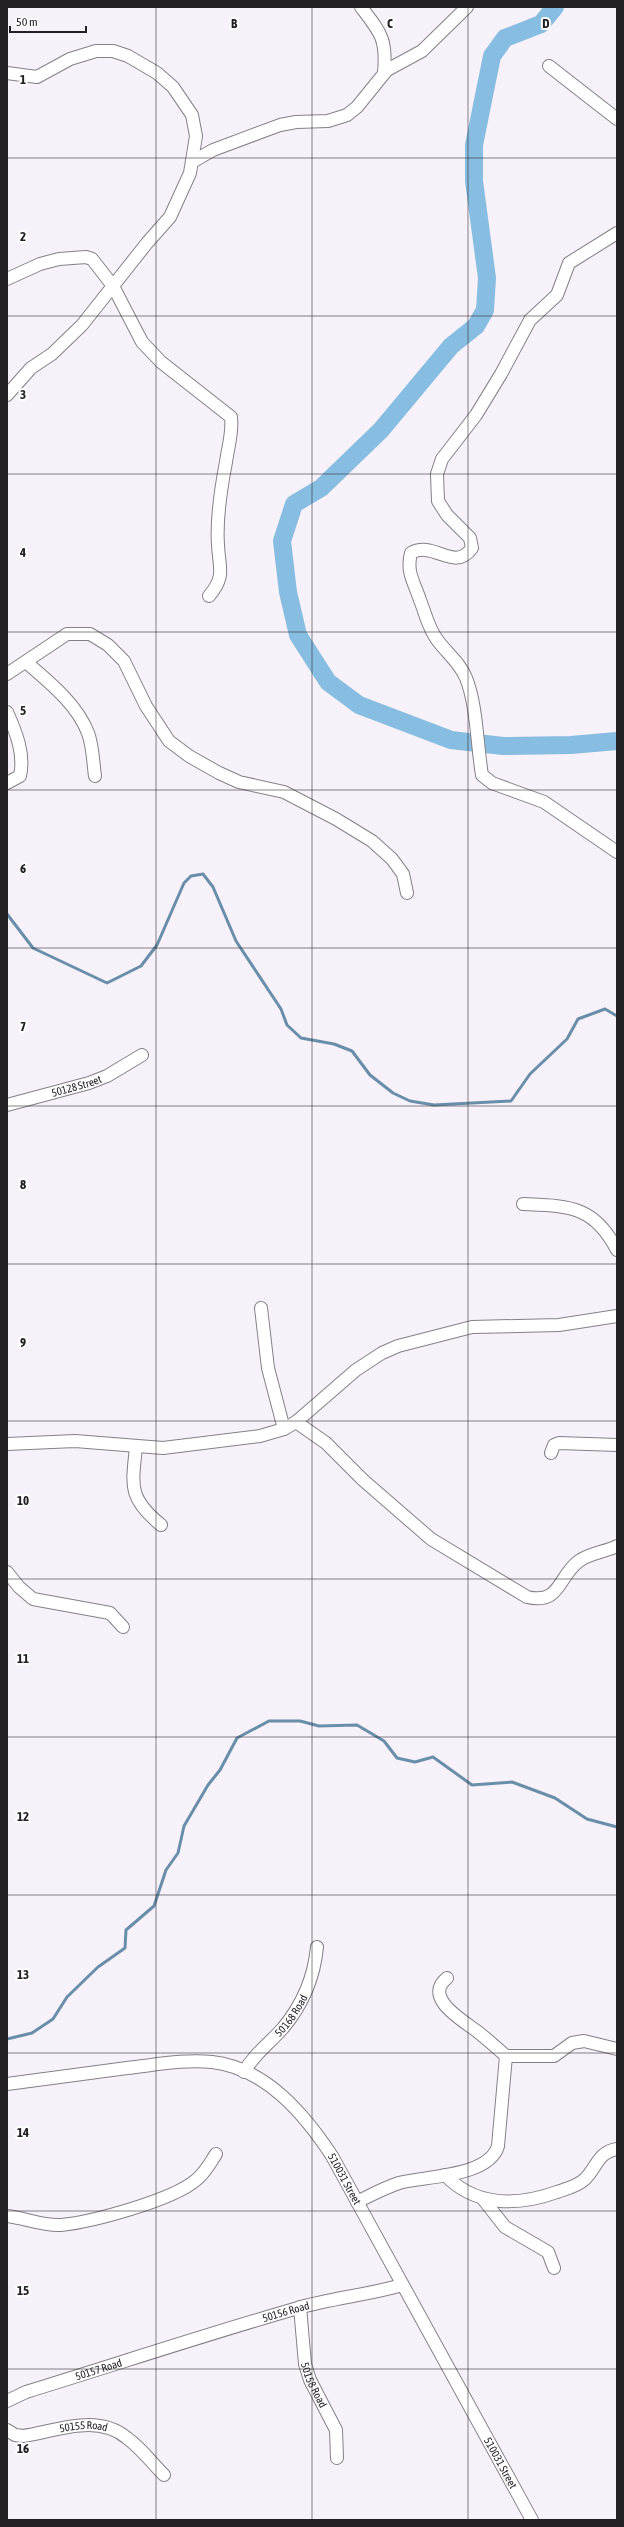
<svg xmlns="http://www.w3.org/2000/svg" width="624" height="2527" font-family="'Asap Condensed',sans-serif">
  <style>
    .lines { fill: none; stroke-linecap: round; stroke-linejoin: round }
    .stream { stroke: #698ea9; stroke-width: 3 }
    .river { stroke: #87bde1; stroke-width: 18 }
    .street-casing { stroke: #858088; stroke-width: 14 }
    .street { stroke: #fff; stroke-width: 12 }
    .grid { fill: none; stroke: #242125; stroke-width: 1; stroke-opacity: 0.55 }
    .labels { text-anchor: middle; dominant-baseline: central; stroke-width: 4; stroke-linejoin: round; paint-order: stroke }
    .street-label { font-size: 11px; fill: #242125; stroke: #fff }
    .grid-label { font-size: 13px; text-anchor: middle; font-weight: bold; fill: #242125; stroke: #fff; stroke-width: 4; stroke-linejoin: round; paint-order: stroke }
  </style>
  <rect width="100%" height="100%" fill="#f7f1fa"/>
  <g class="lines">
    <path class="stream" d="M 7,914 L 33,948 L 107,983 L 141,966 L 157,945 L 184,883 L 191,876 L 203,874 L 213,887 L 236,941 L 281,1009 L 287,1025 L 301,1038 L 334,1044 L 352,1051 L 370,1075 L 393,1093 L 410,1101 L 434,1105 L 511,1101 L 530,1074 L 567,1039 L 578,1019 L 605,1009 L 617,1016
      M 7,2039 L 32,2033 L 53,2019 L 67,1997 L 98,1967 L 125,1948 L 126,1930 L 154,1906 L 166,1870 L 178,1853 L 184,1826 L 208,1785 L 220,1770 L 237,1738 L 269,1721 L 300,1721 L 319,1726 L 357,1725 L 384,1741 L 397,1758 L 415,1762 L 433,1757 L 472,1785 L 512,1782 L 555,1798 L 587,1819 L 617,1827"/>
    <path class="river" d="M 555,7 L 541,24 L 505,38 L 492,56 L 474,145 L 474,181 L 487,278 L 485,310 L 476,326 L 451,346 L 381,430 L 321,488 L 294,504 L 282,541 L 288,592 L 298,635 L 328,682 L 359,705 L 451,740 L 503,746 L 571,745 L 617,741"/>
    <g class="street-casing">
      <g id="street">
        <path d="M 361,7 C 381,33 387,39 384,73"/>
        <path d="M 549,66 L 617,119"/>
        <path d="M 7,73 L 37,77 L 70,59 L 96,51 L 113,51 L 128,56 L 157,73 L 173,87 L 192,115 L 196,136 L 190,173 L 170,217 L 147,243 L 82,325 L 52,354 L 31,368 L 7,395"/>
        <path d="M 192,162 L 213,150 L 280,125 L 296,122 L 328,121 L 347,115 L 357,107 L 387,70 L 422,51 L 467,7"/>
        <path d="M 617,233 L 569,263 L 557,295 L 530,320 L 501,374 L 476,415 L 442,459 L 437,474 L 438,501 L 447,515 L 470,538 L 472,548 C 454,573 434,540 411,553 C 406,572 414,582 420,600 C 426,615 428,628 438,641 C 448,654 460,663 466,678 C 477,705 477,746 482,775 L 492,783 L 544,802 L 617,852"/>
        <path d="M 7,279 L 40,264 L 59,259 L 86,257 L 92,259 L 113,286 L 142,342 L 161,362 L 231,417 C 233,432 228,447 226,462 C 221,488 216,518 218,545 C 219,568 226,576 209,596"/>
        <path d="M 26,662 C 49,682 77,704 88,733 C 93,746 93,762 95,776"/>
        <path d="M 7,674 L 67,634 L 90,634 L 108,645 L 124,661 L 146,706 L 169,741 L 189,756 L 219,773 L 239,782 L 284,792 L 336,819 L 372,841 L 392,859 L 403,874 L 407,893"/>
        <path d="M 7,712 C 16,732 25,754 20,776 L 7,783"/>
        <path id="s1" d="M 7,1105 L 89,1083 L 107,1076 L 142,1055"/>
        <path d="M 523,1204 C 568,1206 594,1205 617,1250"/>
        <path d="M 261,1308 L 268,1368 L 284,1429"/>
        <path d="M 296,1422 L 326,1443 L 363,1480 L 431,1539 L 527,1597 C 561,1605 558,1576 579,1561 C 590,1553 605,1552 617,1546"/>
        <path d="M 7,1444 L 75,1441 L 163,1448 L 260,1436 L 284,1429 L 296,1422 L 356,1370 L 382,1353 L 398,1346 L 472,1327 L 559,1325 L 617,1316"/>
        <path d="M 136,1447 C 132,1486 128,1498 161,1525"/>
        <path d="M 551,1453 L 554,1445 L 559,1443 L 617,1445"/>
        <path d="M 7,1572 L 19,1587 L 33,1599 L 110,1613 L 123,1627"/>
        <path d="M 447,1978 C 422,1998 464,2021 478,2032 C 488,2040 497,2048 506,2056"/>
        <path id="s2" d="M 244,2072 C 254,2054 269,2044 283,2028 C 303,2004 314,1979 317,1947"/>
        <path id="s3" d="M 7,2084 C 47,2079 87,2073 127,2068 C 155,2065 184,2059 212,2062 C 266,2068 305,2115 332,2156 L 532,2520"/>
        <path d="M 445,2175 C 476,2207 518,2206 557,2192 C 566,2189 578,2186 585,2179 C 597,2167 598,2152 617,2149"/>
        <path d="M 483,2199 L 505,2227 L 548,2252 L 554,2268"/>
        <path d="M 357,2202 C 371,2195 384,2188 399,2183 C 425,2176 489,2177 498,2146 L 506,2056 L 554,2056 L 572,2043 L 584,2041 L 617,2049"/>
        <path d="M 7,2216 C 25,2218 42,2226 61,2225 C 92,2222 173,2200 196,2180 C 205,2173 210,2163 216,2154"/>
        <path id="s4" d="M 300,2307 L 305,2364 L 310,2380 L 336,2430 L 337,2458"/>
        <path id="s5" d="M 7,2401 L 26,2392 C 117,2364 207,2334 298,2308 C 332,2298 368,2295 402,2285"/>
        <path id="s6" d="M 7,2430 L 15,2435 L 23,2436 C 57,2431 97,2413 127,2438 C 141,2448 152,2463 164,2475"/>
      </g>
    </g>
    <use href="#street" class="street"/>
  </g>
  <path class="grid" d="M 156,7 L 156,2520M 312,7 L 312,2520M 468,7 L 468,2520M 7,158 L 617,158M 7,316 L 617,316M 7,474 L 617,474M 7,632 L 617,632M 7,790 L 617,790M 7,948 L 617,948M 7,1106 L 617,1106M 7,1264 L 617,1264M 7,1421 L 617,1421M 7,1579 L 617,1579M 7,1737 L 617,1737M 7,1895 L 617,1895M 7,2053 L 617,2053M 7,2211 L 617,2211M 7,2369 L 617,2369"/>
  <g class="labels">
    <g class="street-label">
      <text stroke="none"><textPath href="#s1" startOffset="72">50128 Street</textPath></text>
      <text stroke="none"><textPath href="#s2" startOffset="74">50168 Road</textPath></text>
      <text stroke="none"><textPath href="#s3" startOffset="390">510031 Street</textPath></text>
      <text stroke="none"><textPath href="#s5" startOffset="293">50156 Road</textPath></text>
      <text stroke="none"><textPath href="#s5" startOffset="97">50157 Road</textPath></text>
      <text stroke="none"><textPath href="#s4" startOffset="80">50158 Road</textPath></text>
      <text stroke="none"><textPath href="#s6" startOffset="79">50155 Road</textPath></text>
      <text stroke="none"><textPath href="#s3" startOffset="714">510031 Street</textPath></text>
    </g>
  </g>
  <g class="grid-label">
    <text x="234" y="28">B</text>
    <text x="390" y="28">C</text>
    <text x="546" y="28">D</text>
    <text x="23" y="84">1</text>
    <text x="23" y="241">2</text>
    <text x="23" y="399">3</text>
    <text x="23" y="557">4</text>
    <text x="23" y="715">5</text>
    <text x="23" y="873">6</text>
    <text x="23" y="1031">7</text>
    <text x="23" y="1189">8</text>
    <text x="23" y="1347">9</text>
    <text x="23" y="1505">10</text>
    <text x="23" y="1663">11</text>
    <text x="23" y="1821">12</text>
    <text x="23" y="1979">13</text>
    <text x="23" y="2137">14</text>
    <text x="23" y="2295">15</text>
    <text x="23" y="2453">16</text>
  </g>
  <rect width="624" height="2527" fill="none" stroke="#242125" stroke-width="16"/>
  <path d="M10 26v6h76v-6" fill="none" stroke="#242125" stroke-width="2"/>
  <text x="16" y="26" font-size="12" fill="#242125" stroke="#ffffff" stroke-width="3" paint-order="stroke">50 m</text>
</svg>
